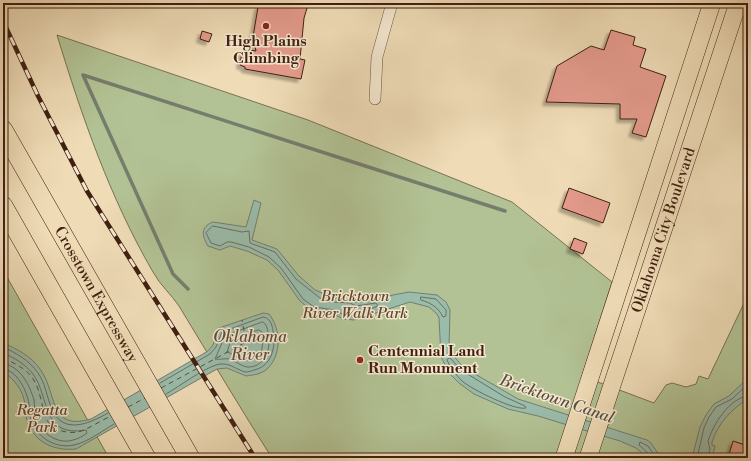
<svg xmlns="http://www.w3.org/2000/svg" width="751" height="461" font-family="'Libre Bodoni',serif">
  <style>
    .green { fill: #b2c294; stroke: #7a7052 }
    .water { fill: #9abcab; stroke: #767d6d }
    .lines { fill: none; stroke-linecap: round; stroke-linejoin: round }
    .shore { stroke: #6e6e5e; stroke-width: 1 }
    .stream { stroke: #767d6d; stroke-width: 3.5 }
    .ferry { stroke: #5c4e3e; stroke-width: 1; stroke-dasharray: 5 4; stroke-linecap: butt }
    .building { fill: #e59b8d; stroke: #411f10; filter: url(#shadow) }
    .minor-casing { stroke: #6c4e3a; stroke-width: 12 }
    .primary-casing { stroke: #411f10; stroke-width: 18 }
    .motorway-casing { stroke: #411f10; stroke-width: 20 }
    .minor { stroke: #f5e8d0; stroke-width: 11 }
    .primary { stroke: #efdcb7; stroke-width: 17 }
    .motorway { stroke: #efdcb7; stroke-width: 19 }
    .rail-casing { stroke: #411f10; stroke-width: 4.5 }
    .rail { stroke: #f5e8d0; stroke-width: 3; stroke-dasharray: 9; stroke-linecap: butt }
    .poi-dot { fill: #8f2418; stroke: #f5e8d0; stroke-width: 1.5 }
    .labels { text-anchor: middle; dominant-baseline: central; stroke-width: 3; stroke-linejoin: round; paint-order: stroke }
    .poi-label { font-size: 15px; font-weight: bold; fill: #411f10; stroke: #f5e8d0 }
    .street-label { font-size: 15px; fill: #411f10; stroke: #f5e8d0 }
    .park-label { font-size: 15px; font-style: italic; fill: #5d4831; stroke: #f5e8d0 }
    .water-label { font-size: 16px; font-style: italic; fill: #5c4e3e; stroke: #f5e8d0 }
  </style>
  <defs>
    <filter id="shadow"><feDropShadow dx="-3.5" dy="3.5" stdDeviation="1" flood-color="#0004"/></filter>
  </defs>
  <rect width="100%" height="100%" fill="#efdcb7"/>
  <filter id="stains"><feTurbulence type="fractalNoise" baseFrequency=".005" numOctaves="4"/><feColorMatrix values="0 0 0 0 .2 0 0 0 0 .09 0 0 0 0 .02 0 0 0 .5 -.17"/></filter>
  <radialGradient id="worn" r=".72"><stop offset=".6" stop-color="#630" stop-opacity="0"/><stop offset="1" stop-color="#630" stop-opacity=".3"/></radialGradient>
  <path class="green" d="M 57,35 L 308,120 L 512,202 L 612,282 L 582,376 L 654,403 L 666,385 L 672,383 L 686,387 L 696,384 L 699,376 L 708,379 L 745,301 L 748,300 L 748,446 L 733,441 L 728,458 L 272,458 C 240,408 210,357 179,306 C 171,294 160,285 153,272 C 110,198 82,117 57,35 Z
    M 3,270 L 109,458 L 3,458 Z"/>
  <path class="water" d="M 254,200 L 261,203 L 252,240 L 277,249 L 299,276 L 315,290 L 335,298 L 342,298 L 356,302 L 409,292 L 437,295 L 446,302 L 450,310 L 449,347 L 452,354 L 463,367 L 518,399 L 647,440 L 651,443 L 661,458 L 648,458 L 636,448 L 620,441 L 538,416 L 508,409 L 474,394 L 459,383 L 450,374 L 441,357 L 439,318 L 437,314 L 429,307 L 410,302 L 354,320 L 343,319 L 334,314 L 312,311 L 300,301 L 278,270 L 267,260 L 247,251 L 230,246 L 220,250 L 208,246 C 202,236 200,227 213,222 L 246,227 Z
    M 263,313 L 269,314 C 281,329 282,355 267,369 C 262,374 253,375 246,376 L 227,368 L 217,369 L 76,449 C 56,451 36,444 28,423 C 25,417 26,411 25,404 C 23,391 15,379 3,372 L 3,343 C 17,349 31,356 40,369 C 57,391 48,432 91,419 L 208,351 L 213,345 L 219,328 Z
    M 748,378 L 748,399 C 731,409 718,424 712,442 L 712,445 L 715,446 L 712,458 L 692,458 L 700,427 L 706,415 L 714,404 L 729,396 Z"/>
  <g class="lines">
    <path class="shore" d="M 213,226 L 242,232 L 249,231 L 250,243 L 275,252 L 296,279 L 320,298 L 334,302 L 350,303 L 356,306 L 376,303 L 378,306 L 353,316 L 344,315 L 335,310 L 314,307 L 303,299 L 281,268 L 269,257 L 249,247 L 231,242 L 227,242 L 220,246 L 211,243 L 206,233 Z
      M 421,297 L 436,299 L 446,310 L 446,316 L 443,317 C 438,307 431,303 421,300 Z
      M 263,322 C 268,325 268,333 269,339 C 270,352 263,368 247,367 C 241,366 235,361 230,359 C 225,358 219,360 215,359 L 225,336 Z
      M 259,330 L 262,332 C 263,343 264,361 248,360 C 242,360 233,354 227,352 L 231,340 Z
      M 3,347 C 16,353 29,360 38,373 C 45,383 46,393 50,404 C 60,436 87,425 108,413
      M 3,353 C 15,358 25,364 33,374 C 50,397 41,438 86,430 L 87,433 C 83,436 78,439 73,440 C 58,445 41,433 36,419 C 34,413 35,406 34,400 C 30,386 20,365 3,364
      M 450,358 L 461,370 L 505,397 L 525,406 L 526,408 C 515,411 471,389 462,381 C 456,375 450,368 447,360 Z
      M 3,369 C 17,370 27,391 29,404 C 30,410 29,416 32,422 C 38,438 56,449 74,445 C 88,442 102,431 114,424
      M 160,383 L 210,354 L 216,347 L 222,332 L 263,317 C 270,318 272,324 273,331 C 276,347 272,366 254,370 C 252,371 248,372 245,372 C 235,369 228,361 216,365 C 201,370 180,386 166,394
      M 650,458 L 649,454 L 639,445 L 640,442 L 648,446 L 656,458
      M 697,458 L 704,428 L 709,417 L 716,407 L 732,399 L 748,384
      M 708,458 L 710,449 L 708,441 C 713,425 729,398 748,396"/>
    <path class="stream" d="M 83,75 L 505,211
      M 83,75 L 173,274 L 188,289"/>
    <path class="ferry" d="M 3,358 C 12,362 25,368 31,376 C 40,387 41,403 45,416 C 50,431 71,436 84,430 C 93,426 102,420 111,416
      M 161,388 L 246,342 L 242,320
      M 128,407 L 145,398"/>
  </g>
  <path class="building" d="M 261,3 L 306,3 L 307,8 L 304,18 L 300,59 L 305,60 L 301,79 L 245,69 L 245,67 L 240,65 L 242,52 L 248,53 L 249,50 L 256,51 L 253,37 L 258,7 Z
    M 611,30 L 635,37 L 633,45 L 646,49 L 640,67 L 666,76 L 646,137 L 632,133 L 637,119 L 620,119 L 620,104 L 546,102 L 557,66 L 591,46 L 604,50 Z
    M 202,31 L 212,34 L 209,42 L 200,39 Z
    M 569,188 L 610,203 L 603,223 L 562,208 Z
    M 574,238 L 587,243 L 583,254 L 570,249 Z
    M 733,441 L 748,446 L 748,458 L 728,458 Z"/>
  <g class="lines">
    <g class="minor-casing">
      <path id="minor" d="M 375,99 L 377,57 L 392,3"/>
    </g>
    <g class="primary-casing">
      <g id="primary">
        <path d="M 564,458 L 712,3"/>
        <path id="s1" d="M 588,458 L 738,3"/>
      </g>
    </g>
    <g class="motorway-casing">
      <g id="motorway">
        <path id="s2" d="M 3,130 L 190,458"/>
        <path d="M 3,206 L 146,458"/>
      </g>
    </g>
    <use href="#minor" class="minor"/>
    <use href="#primary" class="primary"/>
    <use href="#motorway" class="motorway"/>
    <g class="rail-casing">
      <path id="rail" d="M 3,21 L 38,96 L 87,191 L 255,458"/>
    </g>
    <use href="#rail" class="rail"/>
  </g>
  <g class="poi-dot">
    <circle cx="266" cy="26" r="4"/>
    <circle cx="360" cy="360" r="4"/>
  </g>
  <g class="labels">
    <g class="poi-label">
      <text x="266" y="41">High Plains<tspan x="266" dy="17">Climbing</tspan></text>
      <text x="368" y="351" text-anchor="start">Centennial Land<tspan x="368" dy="17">Run Monument</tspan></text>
    </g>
    <g class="street-label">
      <text stroke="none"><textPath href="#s1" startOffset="240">Oklahoma City Boulevard</textPath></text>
      <text stroke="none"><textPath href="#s2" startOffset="189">Crosstown Expressway</textPath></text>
    </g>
    <g class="park-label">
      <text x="355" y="296">Bricktown<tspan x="355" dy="17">River Walk Park</tspan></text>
      <text x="42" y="410">Regatta<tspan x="42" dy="17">Park</tspan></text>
    </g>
    <g class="water-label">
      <text x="250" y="337">Oklahoma<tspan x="250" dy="18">River</tspan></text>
      <text transform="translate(557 399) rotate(19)">Bricktown Canal</text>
    </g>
  </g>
  <rect width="751" height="461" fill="none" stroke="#efdcb7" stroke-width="16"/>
  <rect x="4" y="4" width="743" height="453" fill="none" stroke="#411f10" stroke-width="2"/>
  <rect x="8" y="8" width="735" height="445" fill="none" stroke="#411f10"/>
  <rect width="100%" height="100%" filter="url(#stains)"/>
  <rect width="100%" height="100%" fill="url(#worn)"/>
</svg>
